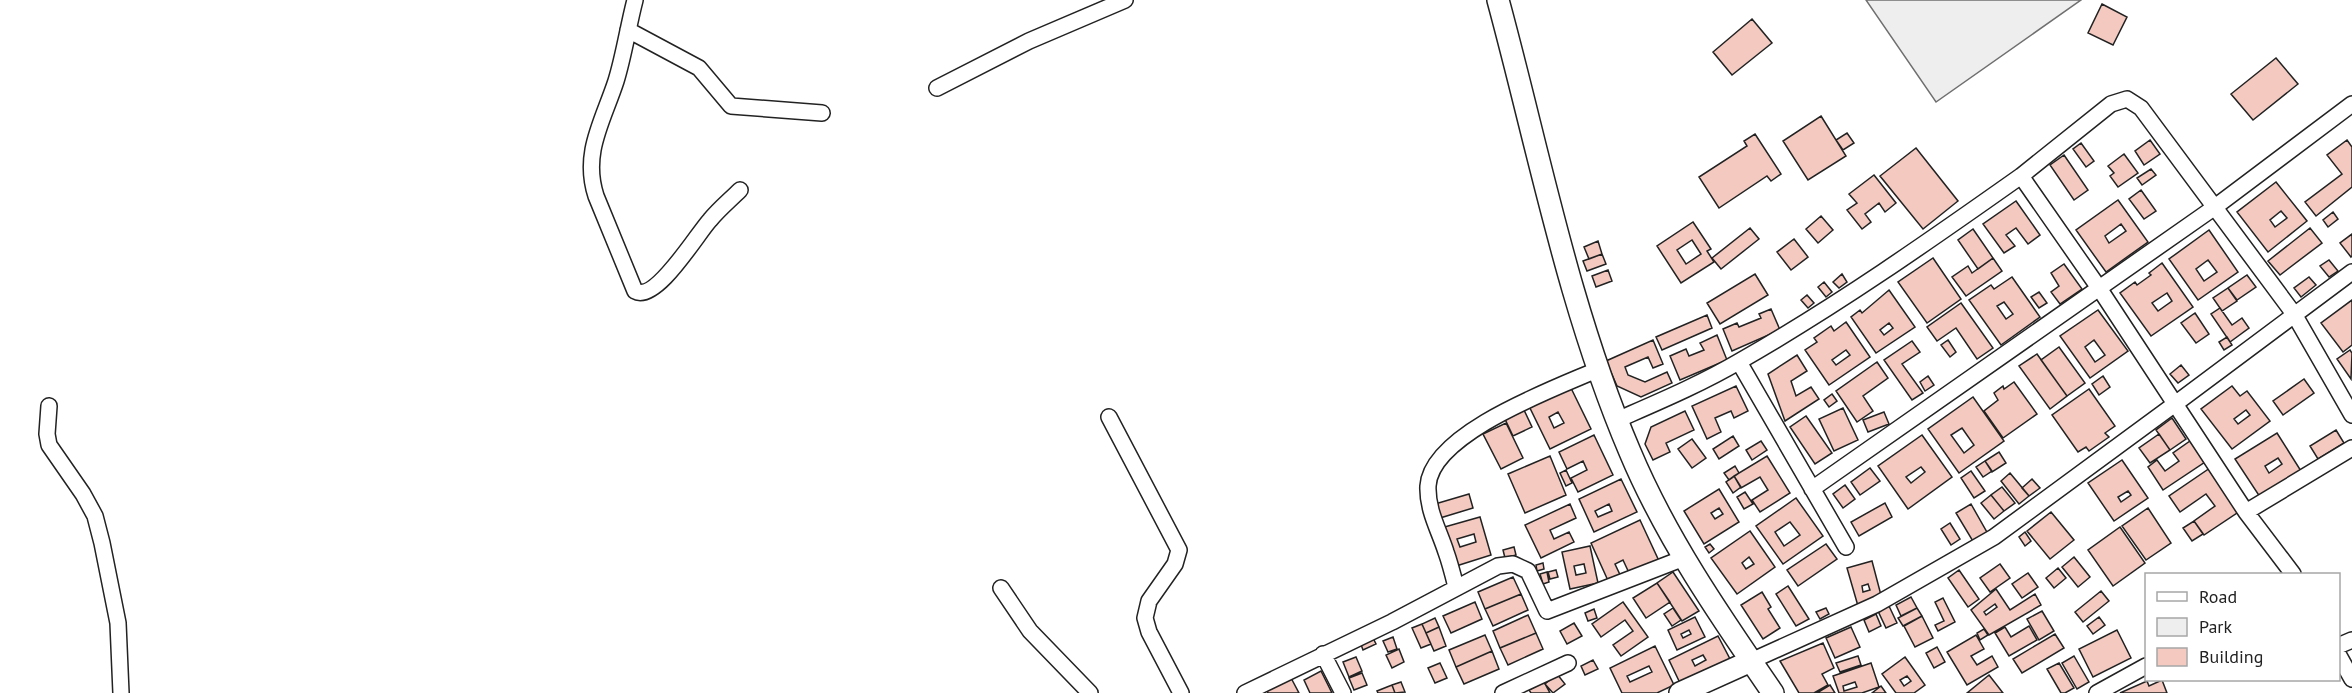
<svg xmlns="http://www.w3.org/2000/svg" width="2352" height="693" font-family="'PT Sans',sans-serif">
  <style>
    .green { fill: #eee; stroke: #6f6f6f; stroke-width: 1.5 }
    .building { fill: #f3c9c0; stroke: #222; stroke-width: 1.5; fill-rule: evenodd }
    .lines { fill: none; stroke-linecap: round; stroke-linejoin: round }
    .street-casing { stroke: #222; stroke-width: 18 }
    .secondary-casing { stroke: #222; stroke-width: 24 }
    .street { stroke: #fff; stroke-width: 15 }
    .secondary { stroke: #fff; stroke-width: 21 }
  </style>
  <rect width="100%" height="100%" fill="#fff"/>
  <path class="green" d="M 1866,0 L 2081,0 L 1936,102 Z"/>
  <path class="building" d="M 2102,4 L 2127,17 L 2113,45 L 2088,33 Z
    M 1752,19 L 1772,43 L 1732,75 L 1713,52 Z
    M 2276,58 L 2298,84 L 2253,120 L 2231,94 Z
    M 1821,116 L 1846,156 L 1808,180 L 1783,141 Z
    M 1847,133 L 1854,143 L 1843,150 L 1836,140 Z
    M 1755,134 L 1781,174 L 1771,181 L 1767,176 L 1719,208 L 1699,177 L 1747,146 L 1744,141 Z
    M 2150,140 L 2160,154 L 2144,165 L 2135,151 Z
    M 2347,140 L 2352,147 L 2352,187 L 2316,216 L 2305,202 L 2342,174 L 2327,155 Z
    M 2081,143 L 2094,161 L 2086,167 L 2073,149 Z
    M 1916,148 L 1958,201 L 1923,229 L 1880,176 Z
    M 2124,154 L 2138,173 L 2118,187 L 2110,176 L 2114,173 L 2108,166 Z
    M 2064,155 L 2088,190 L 2074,200 L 2050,165 Z
    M 2151,169 L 2156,175 L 2142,185 L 2137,178 Z
    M 1874,175 L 1896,203 L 1885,212 L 1879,203 L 1865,214 L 1871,222 L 1862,229 L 1847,210 L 1857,203 L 1849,194 Z
    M 2276,182 L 2307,221 L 2268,252 L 2237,212 ZM 2281,211 L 2287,218 L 2275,227 L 2270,220 Z
    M 2141,190 L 2156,211 L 2144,219 L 2129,199 Z
    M 2118,200 L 2148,242 L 2106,272 L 2076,230 ZM 2121,224 L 2126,231 L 2109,243 L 2105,236 Z
    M 2016,201 L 2040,235 L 2028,244 L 2016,228 L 2006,235 L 2015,246 L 2004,253 L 1983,224 Z
    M 2333,212 L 2338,219 L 2328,227 L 2323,220 Z
    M 1821,216 L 1833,230 L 1818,243 L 1806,229 Z
    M 1693,222 L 1711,249 L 1707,251 L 1714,262 L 1681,283 L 1657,246 ZM 1692,240 L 1701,254 L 1686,264 L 1677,250 Z
    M 1750,228 L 1759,239 L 1721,269 L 1712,258 Z
    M 2310,228 L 2322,243 L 2280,275 L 2268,261 Z
    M 1973,229 L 1993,258 L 1978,269 L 1958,240 Z
    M 2209,230 L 2238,272 L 2198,300 L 2169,259 ZM 2208,260 L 2217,272 L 2204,281 L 2196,269 Z
    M 2352,234 L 2352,256 L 2351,257 L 2340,243 Z
    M 1794,239 L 1808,257 L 1791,270 L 1777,252 Z
    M 1598,241 L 1602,254 L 1589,259 L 1584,247 Z
    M 1602,254 L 1606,264 L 1587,271 L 1583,261 Z
    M 1933,258 L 1961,299 L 1927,323 L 1898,282 Z
    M 1993,258 L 2002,271 L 1966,296 L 1952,277 L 1968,266 L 1972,273 Z
    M 2329,260 L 2338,271 L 2329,277 L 2320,266 Z
    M 2162,263 L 2193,307 L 2151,336 L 2120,293 L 2135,282 L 2137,285 L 2151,275 L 2149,273 ZM 2167,293 L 2172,301 L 2158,311 L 2152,303 Z
    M 2064,264 L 2082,289 L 2060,304 L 2051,292 L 2059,286 L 2051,273 Z
    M 1608,270 L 1612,281 L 1596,287 L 1592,276 Z
    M 1755,274 L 1768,295 L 1720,324 L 1707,303 Z
    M 1842,274 L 1847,282 L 1839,288 L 1833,282 Z
    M 2247,275 L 2256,287 L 2237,300 L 2228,288 Z
    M 2012,277 L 2040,317 L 2001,345 L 1969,300 L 1991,285 L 1994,289 ZM 2004,302 L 2013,314 L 2006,319 L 1997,306 Z
    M 2309,277 L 2316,285 L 2301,297 L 2294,288 Z
    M 1824,282 L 1832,292 L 1826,297 L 1818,287 Z
    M 2228,288 L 2237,301 L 2222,311 L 2213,298 Z
    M 1889,290 L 1915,327 L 1876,353 L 1851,317 L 1860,310 L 1862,313 ZM 1889,323 L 1893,328 L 1884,335 L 1880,330 Z
    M 2039,292 L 2047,303 L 2039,308 L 2031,297 Z
    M 1807,295 L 1814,303 L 1808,308 L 1801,300 Z
    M 2352,300 L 2352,345 L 2343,352 L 2321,323 Z
    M 1961,303 L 1993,348 L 1977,359 L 1956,328 L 1937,341 L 1927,327 Z
    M 2220,308 L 2232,325 L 2242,318 L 2249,328 L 2230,342 L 2211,314 Z
    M 1771,309 L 1780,330 L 1732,351 L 1723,329 L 1737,323 L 1739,327 L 1761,318 L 1759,314 Z
    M 2098,310 L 2128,351 L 2090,378 L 2060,336 ZM 2094,340 L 2105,355 L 2095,362 L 2085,347 Z
    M 2195,313 L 2209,334 L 2196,343 L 2181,323 Z
    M 1707,315 L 1712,328 L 1662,350 L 1656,337 Z
    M 1846,322 L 1870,357 L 1829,385 L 1805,350 L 1817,342 L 1814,338 L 1831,326 L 1834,331 ZM 1846,350 L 1850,355 L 1836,365 L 1832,360 Z
    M 1717,335 L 1727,360 L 1680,380 L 1670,356 L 1686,349 L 1689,356 L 1704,350 L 1700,343 Z
    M 2227,337 L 2232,345 L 2224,350 L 2219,342 Z
    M 1653,340 L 1663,364 L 1653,368 L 1648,357 L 1625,367 L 1628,375 L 1645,382 L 1667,372 L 1672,383 L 1641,397 L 1617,386 L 1606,361 Z
    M 1948,340 L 1956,352 L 1950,357 L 1941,345 Z
    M 1912,341 L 1920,352 L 1902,364 L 1923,393 L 1912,400 L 1884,360 Z
    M 2059,347 L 2085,383 L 2067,396 L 2041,360 Z
    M 2350,350 L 2352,353 L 2351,379 L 2337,359 Z
    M 2037,354 L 2067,396 L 2050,409 L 2019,366 Z
    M 1797,355 L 1807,371 L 1791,381 L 1796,396 L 1811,387 L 1819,399 L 1785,421 L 1768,374 Z
    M 1877,362 L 1888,378 L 1863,396 L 1873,411 L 1857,422 L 1836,391 Z
    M 2181,365 L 2189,375 L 2178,383 L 2170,374 Z
    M 1928,376 L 1934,385 L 1925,391 L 1920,382 Z
    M 2103,376 L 2110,387 L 2099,395 L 2092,384 Z
    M 2304,379 L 2314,393 L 2283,415 L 2273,401 Z
    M 2014,382 L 2037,414 L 2003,438 L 1984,411 L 1998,400 L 1994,393 L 2003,386 L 2004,389 Z
    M 1569,384 L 1591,429 L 1550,449 L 1528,404 ZM 1558,412 L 1564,423 L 1554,428 L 1549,417 Z
    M 1736,386 L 1748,411 L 1734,418 L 1731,411 L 1715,418 L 1721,432 L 1707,439 L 1692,406 Z
    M 2232,386 L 2240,396 L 2247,391 L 2270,421 L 2232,449 L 2201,409 ZM 2246,410 L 2250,415 L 2238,424 L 2234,419 Z
    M 2089,389 L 2115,426 L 2105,433 L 2109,437 L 2089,451 L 2086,447 L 2078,452 L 2052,415 Z
    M 1832,394 L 1837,401 L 1829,407 L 1824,400 Z
    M 1973,397 L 2004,441 L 1959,473 L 1928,429 ZM 1962,428 L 1974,445 L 1964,453 L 1951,435 Z
    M 1523,408 L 1532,427 L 1513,436 L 1504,417 Z
    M 1843,408 L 1858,440 L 1834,451 L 1819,419 Z
    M 1685,411 L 1694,430 L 1666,443 L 1670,452 L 1653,460 L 1645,444 L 1651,427 Z
    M 1884,412 L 1889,424 L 1868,432 L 1863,420 Z
    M 1806,416 L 1832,453 L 1815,464 L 1790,427 Z
    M 2172,418 L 2186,439 L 2170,450 L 2156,430 Z
    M 1506,423 L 1523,458 L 1501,469 L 1483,434 Z
    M 2336,430 L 2344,443 L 2318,459 L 2310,446 Z
    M 2277,433 L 2301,471 L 2260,497 L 2235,459 ZM 2278,458 L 2282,464 L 2269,473 L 2265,466 Z
    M 2159,434 L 2170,450 L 2150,463 L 2139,448 Z
    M 1594,435 L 1613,475 L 1578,492 L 1571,478 L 1587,470 L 1583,461 L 1567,469 L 1559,452 Z
    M 1922,435 L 1952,477 L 1908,509 L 1878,466 ZM 1921,467 L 1925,472 L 1911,483 L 1906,477 Z
    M 1733,436 L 1739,446 L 1719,459 L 1713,449 Z
    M 1692,439 L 1706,458 L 1692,468 L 1678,449 Z
    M 1761,441 L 1767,450 L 1752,460 L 1746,450 Z
    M 2190,441 L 2205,462 L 2163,490 L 2148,467 L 2157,460 L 2165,471 L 2179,461 L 2173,453 Z
    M 1999,452 L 2006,463 L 1992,472 L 1985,461 Z
    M 1550,456 L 1566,495 L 1525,513 L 1508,474 Z
    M 1767,456 L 1790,493 L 1760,512 L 1752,500 L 1768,490 L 1760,477 L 1741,488 L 1734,476 Z
    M 2122,460 L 2148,498 L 2114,521 L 2088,483 ZM 2128,491 L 2131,495 L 2121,502 L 2118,497 Z
    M 1985,461 L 1992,471 L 1983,477 L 1976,467 Z
    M 1735,466 L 1739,473 L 1729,480 L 1724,473 Z
    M 1870,468 L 1880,481 L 1860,495 L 1851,482 Z
    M 2210,468 L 2240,511 L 2204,535 L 2194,521 L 2215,506 L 2206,494 L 2180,512 L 2169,496 Z
    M 1566,470 L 1572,483 L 1566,486 L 1560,473 Z
    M 1971,471 L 1985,491 L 1974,498 L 1961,478 Z
    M 2010,473 L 2029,496 L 2019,504 L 2001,481 Z
    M 1734,476 L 1741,487 L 1733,493 L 1726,482 Z
    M 1621,479 L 1637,512 L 1594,532 L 1579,499 Z
    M 2032,479 L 2040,488 L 2029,496 L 2022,488 Z
    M 1845,485 L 1855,499 L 1843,508 L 1833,494 Z
    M 2002,487 L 2015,503 L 2004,511 L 1991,495 Z
    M 1719,489 L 1739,522 L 1704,544 L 1684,511 ZM 1719,508 L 1723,514 L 1715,519 L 1711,513 Z
    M 1745,492 L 1753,504 L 1744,509 L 1737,497 Z
    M 1469,494 L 1473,508 L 1440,518 L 1435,504 Z
    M 1991,495 L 2004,511 L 1994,519 L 1981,503 Z
    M 1796,498 L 1823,536 L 1783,564 L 1756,526 ZM 1790,522 L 1800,535 L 1784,546 L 1775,532 Z
    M 1885,503 L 1892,517 L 1859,536 L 1851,522 Z
    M 1570,504 L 1576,518 L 1550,530 L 1554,539 L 1569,532 L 1574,542 L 1541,558 L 1525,525 Z
    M 1609,504 L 1612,511 L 1598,517 L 1595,511 Z
    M 1971,504 L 1988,534 L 1974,543 L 1956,513 Z
    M 2148,508 L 2171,543 L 2146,560 L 2122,526 Z
    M 2051,512 L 2074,540 L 2050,559 L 2027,531 Z
    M 1480,517 L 1491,555 L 1453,567 L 1441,528 ZM 1474,534 L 1476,542 L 1460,547 L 1457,539 Z
    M 1640,520 L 1659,561 L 1630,575 L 1623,560 L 1615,564 L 1622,579 L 1610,585 L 1591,543 Z
    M 2194,521 L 2203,534 L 2192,541 L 2183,528 Z
    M 1950,523 L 1960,539 L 1951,545 L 1941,529 Z
    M 2120,527 L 2145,563 L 2113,586 L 2088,550 Z
    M 1750,531 L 1775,567 L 1737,594 L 1711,558 ZM 1749,557 L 1754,564 L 1746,569 L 1742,563 Z
    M 2025,532 L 2031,541 L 2025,546 L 2019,537 Z
    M 1710,544 L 1714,549 L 1709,553 L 1705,547 Z
    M 1826,544 L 1837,559 L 1798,586 L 1787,570 Z
    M 1590,546 L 1598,583 L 1570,589 L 1562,552 ZM 1584,564 L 1586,573 L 1576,575 L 1574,566 Z
    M 1514,547 L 1516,555 L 1505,558 L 1503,550 Z
    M 2074,557 L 2090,577 L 2078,587 L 2062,567 Z
    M 1872,561 L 1882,599 L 1858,606 L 1847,568 ZM 1868,584 L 1870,590 L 1863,592 L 1862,586 Z
    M 1543,563 L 1544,569 L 1537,571 L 1536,565 Z
    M 2000,564 L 2010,578 L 1990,592 L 1980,578 Z
    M 2058,568 L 2066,578 L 2054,588 L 2046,578 Z
    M 1556,570 L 1558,577 L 1550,579 L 1548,572 Z
    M 1959,570 L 1979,599 L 1968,607 L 1948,578 Z
    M 1547,572 L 1549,582 L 1543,584 L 1540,574 Z
    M 1673,572 L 1699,611 L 1682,621 L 1657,583 Z
    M 2028,573 L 2038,587 L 2022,598 L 2012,584 Z
    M 1513,577 L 1521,594 L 1485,609 L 1478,592 Z
    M 1657,583 L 1670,602 L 1646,618 L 1633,598 Z
    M 1788,586 L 1809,619 L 1796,626 L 1776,594 Z
    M 1996,589 L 2010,610 L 2035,594 L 2041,605 L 1989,635 L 1971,610 ZM 1995,604 L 1997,607 L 1986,615 L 1984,612 Z
    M 2101,591 L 2109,601 L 2083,622 L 2075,612 Z
    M 1762,592 L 1771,607 L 1768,609 L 1780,628 L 1763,639 L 1741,605 Z
    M 1521,594 L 1528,610 L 1493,626 L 1485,609 Z
    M 1911,597 L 1917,608 L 1901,616 L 1896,605 Z
    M 1943,598 L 1955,622 L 1938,631 L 1935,625 L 1944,621 L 1935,602 Z
    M 1475,602 L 1482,619 L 1451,633 L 1443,616 Z
    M 1623,602 L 1648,637 L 1621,656 L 1613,645 L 1633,631 L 1625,620 L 1601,637 L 1592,624 Z
    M 1889,606 L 1897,623 L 1886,628 L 1878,611 Z
    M 1673,608 L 1681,620 L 1672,626 L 1664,614 Z
    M 1826,608 L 1829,614 L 1820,619 L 1816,612 Z
    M 1917,608 L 1922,616 L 1903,626 L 1898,618 Z
    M 1594,609 L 1597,618 L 1588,621 L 1585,613 Z
    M 2042,611 L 2054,631 L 2039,640 L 2027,619 Z
    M 1876,614 L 1881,626 L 1869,632 L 1864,620 Z
    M 1528,615 L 1536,633 L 1500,648 L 1493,631 Z
    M 1922,616 L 1933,638 L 1915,647 L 1904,626 Z
    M 1695,617 L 1705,637 L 1677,650 L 1668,630 ZM 1689,630 L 1691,634 L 1683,638 L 1681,634 Z
    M 2099,617 L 2105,625 L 2093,634 L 2087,626 Z
    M 1435,618 L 1439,627 L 1426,633 L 1422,624 Z
    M 1574,623 L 1582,636 L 1567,644 L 1560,631 Z
    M 1422,624 L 1431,644 L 1421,648 L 1412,628 Z
    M 2029,626 L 2037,640 L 2009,656 L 1995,633 L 2005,627 L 2011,637 Z
    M 1439,627 L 1446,646 L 1434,651 L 1426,633 Z
    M 1851,627 L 1860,647 L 1835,658 L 1826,638 Z
    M 1984,629 L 1988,635 L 1980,640 L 1977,633 Z
    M 2117,630 L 2131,658 L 2093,677 L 2079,649 Z
    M 1536,633 L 1543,649 L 1508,665 L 1500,648 Z
    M 1371,634 L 1376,644 L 1363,650 L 1359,639 Z
    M 2055,634 L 2064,648 L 2022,673 L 2013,659 Z
    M 1485,635 L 1492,651 L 1456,667 L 1449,650 Z
    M 1976,635 L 1984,649 L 1971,656 L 1977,665 L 1992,656 L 1998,667 L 1967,685 L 1947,652 Z
    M 1718,636 L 1730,659 L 1680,683 L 1669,660 ZM 1703,655 L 1706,660 L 1695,666 L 1692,660 Z
    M 1393,637 L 1397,649 L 1388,652 L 1383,641 Z
    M 1823,643 L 1834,668 L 1822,674 L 1828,685 L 1814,693 L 1799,693 L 1780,661 Z
    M 1655,646 L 1674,685 L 1657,693 L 1622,693 L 1610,668 ZM 1649,666 L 1652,672 L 1630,682 L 1627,676 Z
    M 1937,647 L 1945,662 L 1934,668 L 1926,653 Z
    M 1399,649 L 1404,662 L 1392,668 L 1386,655 Z
    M 1492,651 L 1499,669 L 1464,684 L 1456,667 Z
    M 1858,656 L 1861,665 L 1840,672 L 1836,663 Z
    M 2074,656 L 2089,682 L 2077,689 L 2062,663 Z
    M 1356,657 L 1362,671 L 1349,677 L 1343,662 Z
    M 1905,657 L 1925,685 L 1914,693 L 1896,693 L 1882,674 ZM 1907,676 L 1911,681 L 1904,686 L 1900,680 Z
    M 1593,660 L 1598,669 L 1585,675 L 1581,666 Z
    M 1440,663 L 1447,678 L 1435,683 L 1428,668 Z
    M 1871,663 L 1879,687 L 1862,693 L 1839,693 L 1833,676 ZM 1855,682 L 1857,687 L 1844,691 L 1843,686 Z
    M 2059,663 L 2074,688 L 2065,693 L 2061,693 L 2047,669 Z
    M 1321,671 L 1332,693 L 1310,693 L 1304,680 Z
    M 1362,673 L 1367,685 L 1354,690 L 1349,678 Z
    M 1557,674 L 1565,684 L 1553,693 L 1545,684 Z
    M 1989,675 L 2003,693 L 1967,693 Z
    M 1290,676 L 1299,693 L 1268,693 L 1266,688 Z
    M 2162,680 L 2167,693 L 2120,693 L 2147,681 L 2149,686 Z
    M 1401,682 L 1405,692 L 1395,693 L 1392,685 Z
    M 1544,682 L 1550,693 L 1531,693 L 1529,690 Z
    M 1392,685 L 1395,693 L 1378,693 L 1377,691 Z
    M 1830,685 L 1835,693 L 1817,693 Z
    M 1881,686 L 1886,693 L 1872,693 Z"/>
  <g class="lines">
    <g class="street-casing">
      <path id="street" d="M 635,0 C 628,27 624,55 616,81 C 603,121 582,153 596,196 L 635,291 C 656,303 697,234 710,220 C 719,209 730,200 740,190
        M 628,30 L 699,68 L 731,106 L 822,113
        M 937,88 L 1029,41 L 1125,0
        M 2021,176 L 2111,104 L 2127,99 L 2141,108 L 2294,314 L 2352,415
        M 1739,362 L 1846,547
        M 49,406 L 47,434 L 49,445 L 83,494 L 95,516 L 102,543 L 118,623 L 121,693
        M 1109,417 L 1179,550 L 1175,564 L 1149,601 L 1145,618 L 1149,632 L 1181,693
        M 1617,420 C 1658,402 1701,384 1740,361 C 1838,305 1929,241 2021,176 L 2099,288 L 2246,512 L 2293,574
        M 1812,489 L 2215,207 L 2352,104
        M 2246,512 L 2352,448
        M 1456,587 C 1453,575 1450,563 1446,552 C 1439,530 1427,510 1428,486 C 1431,433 1556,388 1599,369
        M 1001,588 L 1030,631 L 1090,693
        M 2338,646 L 2352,640
        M 1323,654 L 1343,693
        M 2338,654 L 2352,679
        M 1751,661 L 1877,604 L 1994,537 L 2175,404 L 2352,272
        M 1245,693 L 1392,622 L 1498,566 L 1513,564 L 1528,571 L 1547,611 L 1684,558
        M 1503,693 L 1568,663
        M 2097,693 L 2146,666"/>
    </g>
    <g class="secondary-casing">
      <path id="secondary" d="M 1498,0 C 1539,151 1568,307 1630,452 C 1666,538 1720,616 1773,693
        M 1680,693 L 1751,661"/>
    </g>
    <use href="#street" class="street"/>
    <use href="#secondary" class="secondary"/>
  </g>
  <rect x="2145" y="573" width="195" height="108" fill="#ffffff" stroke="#a7a7a7" stroke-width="1.5"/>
  <rect x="2157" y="592" width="30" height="9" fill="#ffffff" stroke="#a7a7a7" stroke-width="1.5"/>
  <text x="2199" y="603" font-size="18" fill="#222222">Road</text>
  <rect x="2157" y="618" width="30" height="18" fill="#eeeeee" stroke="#a7a7a7" stroke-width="1.5"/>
  <text x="2199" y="633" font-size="18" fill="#222222">Park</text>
  <rect x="2157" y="648" width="30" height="18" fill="#f3c9c0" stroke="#a7a7a7" stroke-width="1.5"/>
  <text x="2199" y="663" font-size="18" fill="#222222">Building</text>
</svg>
